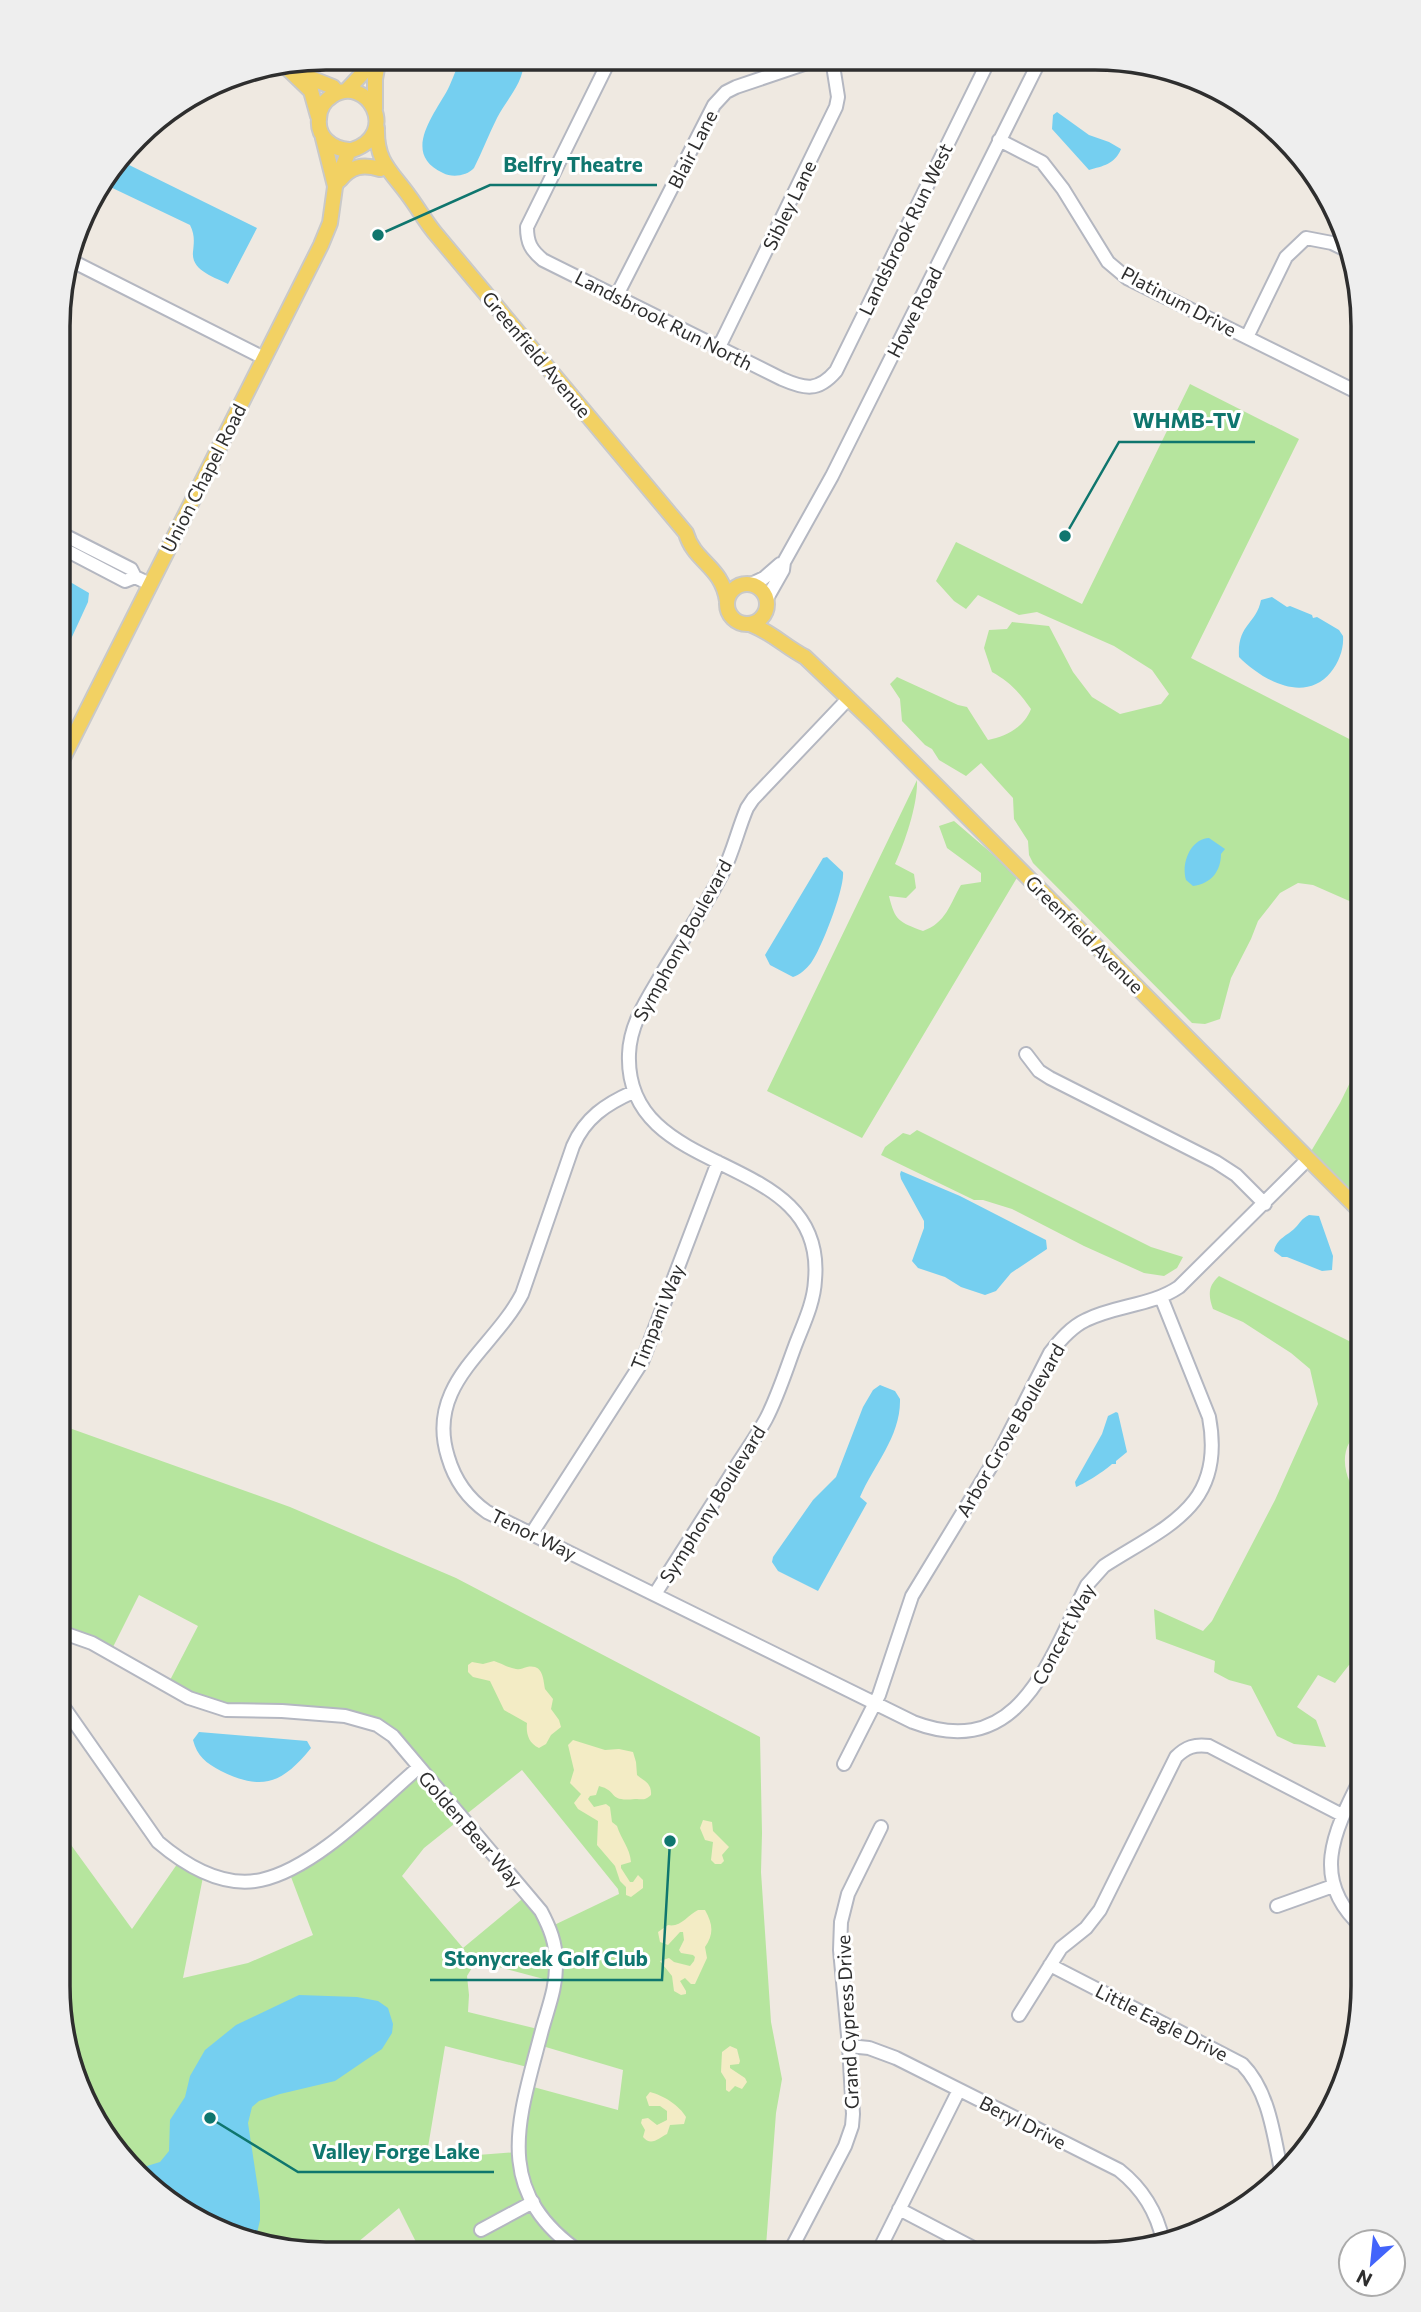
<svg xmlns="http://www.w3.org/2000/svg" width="1421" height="2312" font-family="Commissioner,sans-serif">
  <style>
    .green { fill: #b6e59e; fill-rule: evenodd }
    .sand { fill: #f3ecc5 }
    .water { fill: #75cff0 }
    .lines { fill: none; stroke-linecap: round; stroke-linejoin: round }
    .minor-casing { stroke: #b4b7c1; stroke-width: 16 }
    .major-casing { stroke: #c9c9c9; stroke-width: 18 }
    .minor { stroke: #fff; stroke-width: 12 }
    .major { stroke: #f2d163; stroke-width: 14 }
    .labels { text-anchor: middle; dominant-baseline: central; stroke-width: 6; stroke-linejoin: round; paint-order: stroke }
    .street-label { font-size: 19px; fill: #2e2e2e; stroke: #fff }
    .rim { fill: none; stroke: #2e2e2e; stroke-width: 3.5 }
    .leader { fill: none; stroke: #0f766e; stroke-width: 2.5 }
    .callout-dot { fill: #0f766e; stroke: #fff; stroke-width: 2.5 }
    .callout-label { font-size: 21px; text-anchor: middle; font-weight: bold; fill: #0f766e; stroke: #fff; stroke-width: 6; stroke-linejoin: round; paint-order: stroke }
  </style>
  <rect width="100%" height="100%" fill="#efe9e1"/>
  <path class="green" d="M 1190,384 L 1299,439 L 1191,658 L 1363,746 L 1363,907 L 1313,885 L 1298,883 L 1280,893 L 1258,921 L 1251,939 L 1231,978 L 1220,1019 L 1205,1024 L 1192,1023 L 1033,863 L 1029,855 L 1028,841 L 1014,819 L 1013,798 L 981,763 L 966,776 L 939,760 L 932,749 L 925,745 L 902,721 L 900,699 L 890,684 L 897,677 L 958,705 L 967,707 L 988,740 C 1006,737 1024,727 1031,709 C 1020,693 1010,682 992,672 L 984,648 L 989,630 L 1007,629 L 1012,622 L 1049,626 L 1073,672 L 1092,697 L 1120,714 L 1161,704 L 1169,694 L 1152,670 L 1114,646 L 1037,612 L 1019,615 L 978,595 L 966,609 L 954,601 L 936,581 L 956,542 L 1082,604 Z
    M 917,780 C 918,804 905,842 895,864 L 914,874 L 916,888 L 906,898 L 889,896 C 895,921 899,922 923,931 C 946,923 950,904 961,885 L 981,882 L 981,873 L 947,848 L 939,826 L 954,821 L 1018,876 L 862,1138 L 767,1091 Z
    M 1363,1056 L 1363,1172 L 1352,1195 L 1310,1153 L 1340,1103 Z
    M 917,1130 L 1151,1247 L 1183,1257 L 1177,1268 L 1164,1276 L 1144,1273 L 1084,1246 L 1012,1209 L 983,1200 L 974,1200 L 881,1155 L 885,1147 L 903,1133 L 910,1135 Z
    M 1219,1276 L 1357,1345 L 1363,1340 L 1363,1430 C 1335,1444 1343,1483 1363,1500 L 1363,1597 L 1357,1618 L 1363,1640 L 1363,1660 L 1349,1665 L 1335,1683 L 1318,1675 L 1297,1707 L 1316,1720 L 1326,1747 L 1294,1744 L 1277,1736 L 1251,1686 L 1229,1680 L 1214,1672 L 1215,1661 L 1156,1639 L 1154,1609 L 1203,1631 L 1212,1621 L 1275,1500 L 1318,1404 L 1310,1369 L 1291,1353 L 1243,1322 L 1213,1309 C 1208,1295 1208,1286 1219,1276 Z
    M 58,1424 L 290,1507 L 456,1578 L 760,1737 L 762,1833 L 761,1872 L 771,2022 L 782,2079 L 776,2113 L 766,2246 L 762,2253 L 421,2252 L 399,2208 L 352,2247 L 351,2252 L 292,2252 L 223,2234 L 162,2199 L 113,2149 L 78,2088 L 58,1986 L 58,1827 L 132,1929 L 180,1860 L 204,1872 L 183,1978 L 248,1963 L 313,1935 L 288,1869 L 297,1865 L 418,1768 L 377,1725 L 226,1710 L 167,1686 L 198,1626 L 139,1595 L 110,1653 L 58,1631 ZM 522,1770 L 618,1889 L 619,1894 L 550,1927 L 527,1895 L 463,1948 L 402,1876 L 424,1848 ZM 476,1961 L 555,1982 L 542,2030 L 468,2012 L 469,1995 L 467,1976 ZM 539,2045 L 623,2070 L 618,2110 L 526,2085 L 518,2152 L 426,2159 L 445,2046 L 531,2068 Z"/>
  <path class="sand" d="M 494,1661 C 501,1663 508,1668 516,1669 C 521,1670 522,1668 527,1667 C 543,1664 543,1678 545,1689 L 553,1699 L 551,1709 L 559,1720 L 561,1727 L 551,1735 L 546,1744 L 539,1748 C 528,1743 526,1733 527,1723 L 504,1710 L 490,1681 L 473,1677 L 468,1672 L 468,1665 L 472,1662 L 483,1664 Z
    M 573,1740 L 605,1750 L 619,1749 L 633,1752 L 636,1762 L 637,1775 C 644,1781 652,1783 651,1795 C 644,1801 643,1799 635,1799 C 607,1802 619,1791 599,1786 L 596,1795 L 590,1796 L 588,1799 L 594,1807 L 606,1804 L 610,1807 L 612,1822 L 617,1826 C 621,1839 630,1848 631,1862 L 621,1865 L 621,1868 L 630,1882 L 633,1882 L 638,1875 L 643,1880 L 643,1888 L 631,1897 L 626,1895 L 626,1887 L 620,1881 L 615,1866 L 597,1845 L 598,1821 L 578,1809 L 574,1803 L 581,1794 L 570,1783 L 574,1770 L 568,1745 Z
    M 703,1820 L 712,1822 L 713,1831 L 729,1847 L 722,1855 L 724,1861 L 721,1864 L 715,1864 L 711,1860 L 713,1842 L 705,1840 L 700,1828 Z
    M 698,1910 L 705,1910 C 713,1924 714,1934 705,1947 L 707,1958 L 695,1984 L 691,1984 L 685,1978 L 680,1981 L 686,1991 L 686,1994 L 681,1995 L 674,1991 L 672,1976 L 660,1961 L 669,1958 L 674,1962 L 690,1966 L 694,1961 L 695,1957 L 693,1955 L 681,1953 L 679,1950 L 684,1940 L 683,1932 L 680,1932 L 668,1945 L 660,1942 L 658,1932 L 668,1925 C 680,1928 688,1915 698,1910 Z
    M 730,2046 L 737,2049 L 740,2061 L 739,2064 L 730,2065 L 730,2068 L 745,2078 L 747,2082 L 742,2089 L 735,2086 L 729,2092 L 726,2090 L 726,2080 L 721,2072 L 722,2052 Z
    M 650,2092 C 663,2095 680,2106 686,2117 L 684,2124 L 670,2125 L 667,2134 C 659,2138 651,2147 643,2137 L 645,2130 L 641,2123 L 642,2119 L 648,2118 L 657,2125 L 667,2120 L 667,2111 L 660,2106 L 649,2106 L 646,2097 Z"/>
  <path class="water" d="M 462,58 L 523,58 C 527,79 506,100 497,118 C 489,134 482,152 474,168 C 467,176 452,178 443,173 C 401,154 434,115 448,89 C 453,79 456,68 462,58 Z
    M 1057,112 L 1089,135 L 1109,142 L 1121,149 C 1115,164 1103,166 1089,170 L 1052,129 L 1053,115 Z
    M 121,161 L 257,228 L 228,284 C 215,277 191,271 193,252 C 194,242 195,235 190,225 L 104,184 Z
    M 65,579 L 89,593 L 88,602 L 60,663 L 60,580 Z
    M 1272,597 L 1287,607 L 1290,606 L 1312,615 L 1313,618 L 1317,617 L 1339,630 L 1343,636 C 1344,649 1339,662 1331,672 C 1305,704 1263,681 1239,657 C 1237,624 1256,625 1261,600 Z
    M 1209,838 L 1225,849 L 1221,854 C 1221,871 1211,884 1193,886 L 1186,880 C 1181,864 1190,839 1209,838 Z
    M 827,857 L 843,872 C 845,888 821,950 811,963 C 806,969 800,975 793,977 L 770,965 L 765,955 L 823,858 Z
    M 901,1171 L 960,1196 L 1046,1240 L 1047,1249 L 1011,1273 L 996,1291 L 985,1295 L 961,1287 L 945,1277 L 918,1268 L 912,1261 L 924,1228 L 924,1221 L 901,1179 L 900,1174 Z
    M 1309,1215 L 1319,1216 L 1333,1256 L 1332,1270 L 1322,1271 L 1287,1257 L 1282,1257 L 1274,1251 C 1277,1238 1287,1236 1295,1228 C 1301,1222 1301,1219 1309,1215 Z
    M 880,1385 L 895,1391 L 900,1399 C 901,1436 874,1465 860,1497 L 867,1503 L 818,1591 L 778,1571 L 772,1562 L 773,1557 L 813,1500 L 836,1477 L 863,1407 L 873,1390 Z
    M 1116,1412 L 1118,1413 L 1127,1452 L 1116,1461 L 1116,1464 L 1112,1464 C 1106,1470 1086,1483 1076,1487 L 1075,1482 L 1102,1434 L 1108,1416 Z
    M 199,1732 L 307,1741 L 311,1748 C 282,1784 262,1791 221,1771 C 206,1763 197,1756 193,1740 Z
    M 299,1995 L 357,1997 L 378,2001 L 388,2008 L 393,2024 L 392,2033 L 382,2049 L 335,2081 L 280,2094 L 259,2101 L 252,2107 L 248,2123 L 260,2202 L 260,2220 L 255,2242 L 223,2234 L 162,2199 L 134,2170 L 160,2162 L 169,2151 L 170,2120 L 185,2097 L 190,2076 L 205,2050 L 236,2025 Z"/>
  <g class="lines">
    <g class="minor-casing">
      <path id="minor" d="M 610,59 L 527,227 C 527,243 531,250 543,260 L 782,379 C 805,389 818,392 836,371 L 989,60
        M 999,140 L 1042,162 L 1063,189 L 1108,262 L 1127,278 L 1363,395
        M 70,260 L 264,358
        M 617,295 L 714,105 L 726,92 L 736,87 L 819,59
        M 1247,337 L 1286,257 L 1306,238 L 1332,243 L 1348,251
        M 719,347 L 836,107 L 838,97 L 832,59
        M 60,533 L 131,569 L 135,577 L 150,584
        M 60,547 L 125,581 L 135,577
        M 749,585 L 764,578 L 780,564
        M 766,600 L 783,570 L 784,562 L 832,476 L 1040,60
        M 1026,1054 L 1039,1071 L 1050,1078 L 1216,1162 L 1236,1175 L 1265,1204
        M 633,1092 C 606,1104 585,1118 573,1146 L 522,1294 C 493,1350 425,1384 448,1457 C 455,1481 467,1498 487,1512 L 913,1722 C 1020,1763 1049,1659 1087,1585 L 1104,1566 C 1166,1526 1226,1507 1209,1417 L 1161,1297
        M 532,1533 L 642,1362 L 718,1162
        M 655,1594 C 680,1555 705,1516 729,1478 C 741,1458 755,1439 766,1419 C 778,1396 786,1370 795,1346 C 803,1325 814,1303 815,1280 C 827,1147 624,1183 629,1054 C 630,1023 648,998 663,972 C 683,939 705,907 723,872 C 733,852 738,829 747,808 L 753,799 L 848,699
        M 58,1631 L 92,1643 L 189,1698 L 226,1710 L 282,1711 L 345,1716 L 377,1725 L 393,1736 L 541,1911 C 550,1928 556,1943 556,1962 C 557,1986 548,2008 542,2030 C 519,2119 490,2190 581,2253
        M 58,1699 L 158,1842 C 185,1865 223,1888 261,1880 C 316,1868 376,1804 418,1768
        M 844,1764 L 879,1695 L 912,1596 L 999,1453 L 1050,1353 C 1060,1340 1071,1327 1086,1320 C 1116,1305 1151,1306 1179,1287 L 1308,1159
        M 1277,1906 L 1333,1886
        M 1363,1928 C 1307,1879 1336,1828 1363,1774
        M 1050,1965 L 1242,2064 C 1270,2092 1274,2138 1282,2175
        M 1019,2015 L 1061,1948 L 1086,1928 L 1100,1910 L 1176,1757 C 1186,1747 1195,1744 1209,1746 L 1342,1815
        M 849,2046 L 869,2048 L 896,2058 L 1119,2170 C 1143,2189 1157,2212 1163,2241
        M 899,2209 L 985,2254
        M 481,2230 L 533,2202
        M 789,2253 L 845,2146 L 852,2126 L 853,2114 L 849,2046 L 840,1950 L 841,1922 L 848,1894 L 881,1827
        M 877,2254 L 959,2090"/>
    </g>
    <g class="major-casing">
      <path id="major" d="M 285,66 L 311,91 L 318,116
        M 298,73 L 333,87 L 337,93
        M 346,91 L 362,74 L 368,58
        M 375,109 L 375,79 L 379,58
        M 377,128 C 376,162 391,171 409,196 C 418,208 425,221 435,233 L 686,533 C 694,562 722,566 727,601
        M 323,138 L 335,186
        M 340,180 C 351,166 363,164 380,169
        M727 604a20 20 0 1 1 40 0a20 20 0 1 1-40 0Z
        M 750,624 C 773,633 784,646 805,657 L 874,723 L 1363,1214
        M 59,766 L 321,245 L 330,223 L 335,187 L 349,150 C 332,149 317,137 319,119 C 319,109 324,101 332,96 C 367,73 401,134 352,150"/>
    </g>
    <use href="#minor" class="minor"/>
    <use href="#major" class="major"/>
  </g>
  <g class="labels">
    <g class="street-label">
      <text transform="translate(692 149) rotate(-63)">Blair Lane</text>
      <text transform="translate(789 205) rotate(-64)">Sibley Lane</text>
      <text transform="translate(905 229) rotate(-64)">Landsbrook Run West</text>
      <text transform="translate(1179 301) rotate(28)">Platinum Drive</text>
      <text transform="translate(914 312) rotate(-63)">Howe Road</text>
      <text transform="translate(664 320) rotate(27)">Landsbrook Run North</text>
      <text transform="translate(537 354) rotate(50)">Greenfield Avenue</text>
      <text transform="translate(203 478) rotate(-63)">Union Chapel Road</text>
      <text transform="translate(1085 934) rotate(45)">Greenfield Avenue</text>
      <text transform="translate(682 940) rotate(-61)">Symphony Boulevard</text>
      <text transform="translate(657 1317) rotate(-68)">Timpani Way</text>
      <text transform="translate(1010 1430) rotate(-60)">Arbor Grove Boulevard</text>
      <text transform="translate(712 1504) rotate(-58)">Symphony Boulevard</text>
      <text transform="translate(534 1534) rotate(26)">Tenor Way</text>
      <text transform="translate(1063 1634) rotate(-62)">Concert Way</text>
      <text transform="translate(471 1829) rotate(49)">Golden Bear Way</text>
      <text transform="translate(847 2022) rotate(-93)">Grand Cypress Drive</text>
      <text transform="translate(1162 2022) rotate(27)">Little Eagle Drive</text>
      <text transform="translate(1023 2122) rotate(27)">Beryl Drive</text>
    </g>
  </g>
  <path d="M0 0H1421V2312H0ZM326 70H1095A256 256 0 0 1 1351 326V1986A256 256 0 0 1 1095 2242H326A256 256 0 0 1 70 1986V326A256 256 0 0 1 326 70Z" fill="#eee" fill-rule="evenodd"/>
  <path class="rim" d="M326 70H1095A256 256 0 0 1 1351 326V1986A256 256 0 0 1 1095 2242H326A256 256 0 0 1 70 1986V326A256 256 0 0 1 326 70Z"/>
  <path class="leader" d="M378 235L490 185H657M1065 536L1119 442H1255M670 1841L662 1980H430M210 2118L298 2172H494"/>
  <g class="callout-dot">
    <circle cx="378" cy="235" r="7"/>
    <circle cx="1065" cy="536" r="7"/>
    <circle cx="670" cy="1841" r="7"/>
    <circle cx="210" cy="2118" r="7"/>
  </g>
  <g class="callout-label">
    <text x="573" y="172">Belfry Theatre</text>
    <text x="1187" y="428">WHMB-TV</text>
    <text x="546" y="1966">Stonycreek Golf Club</text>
    <text x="396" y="2159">Valley Forge Lake</text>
  </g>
  <g transform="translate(1372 2263) rotate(207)"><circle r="33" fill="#ffffff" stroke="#ababab" stroke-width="2"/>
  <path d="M0-5L12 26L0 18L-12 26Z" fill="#4264fb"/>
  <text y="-10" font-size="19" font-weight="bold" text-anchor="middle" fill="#2e2e2e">N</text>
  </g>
</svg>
